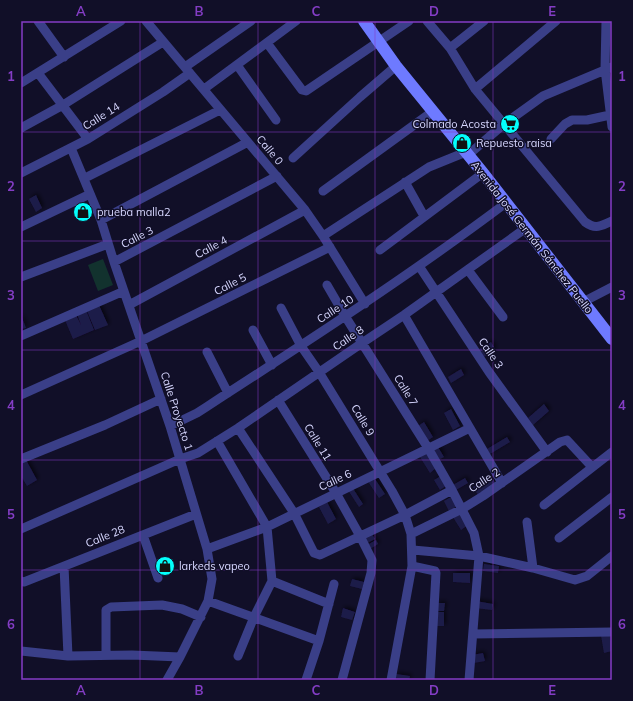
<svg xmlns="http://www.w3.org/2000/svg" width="633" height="701" font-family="Mulish,sans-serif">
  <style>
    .green { fill: #12322e }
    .building { fill: #1f1b4a; filter: url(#shadow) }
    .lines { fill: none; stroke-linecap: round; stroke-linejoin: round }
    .street { stroke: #3a3f88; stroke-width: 9 }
    .secondary { stroke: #6e7aff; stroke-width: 12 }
    .grid { fill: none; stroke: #843dc5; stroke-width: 1; stroke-opacity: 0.55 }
    .labels { text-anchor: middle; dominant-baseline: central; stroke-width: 3; stroke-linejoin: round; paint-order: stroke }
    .street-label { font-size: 11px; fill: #d7d7ff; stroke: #110f28 }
    .poi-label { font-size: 11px; fill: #d7d7ff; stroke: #110f28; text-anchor: start }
    .neatline { fill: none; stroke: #843dc5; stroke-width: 1.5 }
    .grid-label { font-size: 13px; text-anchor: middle; font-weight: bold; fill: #843dc5 }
  </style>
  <defs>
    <filter id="shadow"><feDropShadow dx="2" dy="-2" stdDeviation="2" flood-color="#0009"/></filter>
  </defs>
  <rect width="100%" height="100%" fill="#110f28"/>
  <path class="green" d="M 103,259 L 113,285 L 98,291 L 88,265 Z"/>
  <path class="building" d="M 36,195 L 42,208 L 36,212 L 29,199 Z
    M 99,305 L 108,325 L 95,330 L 87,311 Z
    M 86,310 L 94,330 L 73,339 L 65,320 L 76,315 L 81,325 L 77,314 Z
    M 21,315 L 26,328 L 21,329 Z
    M 491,342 L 495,349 L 484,357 L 479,349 Z
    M 461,369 L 464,375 L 451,383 L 448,377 Z
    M 544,404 L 549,411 L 533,425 L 528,418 Z
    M 451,409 L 460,426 L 453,430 L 444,413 Z
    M 424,422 L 433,437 L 427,441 L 418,426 Z
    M 507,437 L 510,442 L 490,454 L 487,449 Z
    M 438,447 L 444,457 L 438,460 L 432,450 Z
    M 427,453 L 436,468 L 430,473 L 420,457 Z
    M 25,458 L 37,480 L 27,486 L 21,476 L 21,460 Z
    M 373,476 L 385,494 L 379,498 L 367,480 Z
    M 441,476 L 446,486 L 440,490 L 434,480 Z
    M 491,476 L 496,484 L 478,495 L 473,487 Z
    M 465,478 L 468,483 L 456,490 L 453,485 Z
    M 352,487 L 363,504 L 359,507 L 348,490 Z
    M 451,497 L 457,506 L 449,511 L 444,501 Z
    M 327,502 L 336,519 L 328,524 L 319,507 Z
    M 460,513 L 468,525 L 461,530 L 453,517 Z
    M 372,534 L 375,539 L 367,543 L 364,538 Z
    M 376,540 L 378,544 L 370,549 L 367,545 Z
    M 484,564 L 499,566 L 498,573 L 483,571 Z
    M 453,573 L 470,573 L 470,583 L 453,582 Z
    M 352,579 L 364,582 L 362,589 L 350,586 Z
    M 476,601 L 493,604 L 492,610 L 475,608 Z
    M 437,603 L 445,603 L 444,611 L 437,611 Z
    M 343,608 L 355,612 L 352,620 L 341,617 Z
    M 437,612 L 444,612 L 444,626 L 436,626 Z
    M 610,633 L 612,651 L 604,653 L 601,635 Z
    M 483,653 L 485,661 L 474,663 L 472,655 Z
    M 396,674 L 410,676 L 409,680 L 395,680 Z"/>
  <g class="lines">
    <path class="street" d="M 38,21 L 64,57
      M 146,21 L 305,210 L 323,236 L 365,304
      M 427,21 L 450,48 L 475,89 L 585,222 C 596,230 600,226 612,221
      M 606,21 L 605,69 L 612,127
      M 267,43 L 302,90 L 306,91 L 409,21
      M 450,48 L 484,21
      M 237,65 L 276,120
      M 185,67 L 251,21
      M 38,73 L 88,139
      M 21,83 L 121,21
      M 204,89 L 296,21
      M 475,89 L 556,21
      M 21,128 L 63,105 L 163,42
      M 551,139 L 565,124 L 572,120 L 587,120 L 610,115
      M 71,148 L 101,220 L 114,262 L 170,426 L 207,549 L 212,579 L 208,601 L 180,657 L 167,680
      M 468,155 L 504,124 L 543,96 L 612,67
      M 293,158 L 360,97 L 396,66
      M 21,173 L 88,139 L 163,92 L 190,73
      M 85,178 L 220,110
      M 405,182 L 424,216
      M 323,191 L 432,112
      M 101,220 L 248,142
      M 21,227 L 90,194
      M 323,236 L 429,167 L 466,152
      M 380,250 L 483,173
      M 114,262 L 277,176
      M 419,266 L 489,372 L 547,452
      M 468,270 L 503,317
      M 21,277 L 108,244
      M 327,285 L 345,316 L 428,448 L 452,490 L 474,533 L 479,556 L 469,680
      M 583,302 L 612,287
      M 129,305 L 305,210
      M 281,308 L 301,346 L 319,372 L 392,491 L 405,515 L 411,534 L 412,566 L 391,680
      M 404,315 L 502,483
      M 253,330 L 272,365
      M 21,336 L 124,291
      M 207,352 L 228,393
      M 21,395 L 141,341 L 330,247
      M 278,400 L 336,493 L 360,536 L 372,560 L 371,573 L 342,680
      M 170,426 L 197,413 C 302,345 406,278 506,203
      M 238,428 L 294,513 L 314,553 L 320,555 L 405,515 L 452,490
      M 217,441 L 267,527 L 272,581 L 254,617 L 238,656
      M 21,459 L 105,425 L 161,399
      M 544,505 L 612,452
      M 527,522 L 533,568
      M 21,529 L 180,459 L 198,453 L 238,428 L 362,343 L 404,315 L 526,228
      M 411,534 L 462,509 L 483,496 L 560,442 L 567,440 L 592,467
      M 143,535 L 158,578
      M 559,538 L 612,497
      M 207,549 L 267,527 L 470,428
      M 413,550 L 479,556 L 533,568 L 575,580 L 587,576 L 612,556
      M 64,566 L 68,656
      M 412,566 L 435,571 L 436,573 L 430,680
      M 21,581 L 24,582 L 196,514
      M 272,581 L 329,604
      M 208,601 L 319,641
      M 473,634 L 612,632
      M 21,651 L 68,656 L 132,655 L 180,657
      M 106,655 L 106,610 L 111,607 L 162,605 L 182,609 L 201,617
      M 306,680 L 319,641 L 334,584"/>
    <path class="secondary" d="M 364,21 L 396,66 L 483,173 L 612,339"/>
  </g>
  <path class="grid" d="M 140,21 L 140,680M 258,21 L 258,680M 375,21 L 375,680M 493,21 L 493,680M 21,132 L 612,132M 21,241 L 612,241M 21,350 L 612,350M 21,460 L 612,460M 21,570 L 612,570"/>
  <defs>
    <g id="supermarket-disc" transform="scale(1)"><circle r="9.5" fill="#03fffc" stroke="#110f28"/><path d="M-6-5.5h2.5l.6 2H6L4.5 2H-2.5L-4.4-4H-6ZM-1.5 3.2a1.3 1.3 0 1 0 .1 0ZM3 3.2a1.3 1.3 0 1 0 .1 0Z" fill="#111"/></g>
    <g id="shop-disc" transform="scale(1)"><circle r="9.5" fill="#03fffc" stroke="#110f28"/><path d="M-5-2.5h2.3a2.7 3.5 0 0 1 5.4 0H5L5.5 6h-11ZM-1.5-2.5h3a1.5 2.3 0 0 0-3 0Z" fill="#111"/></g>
  </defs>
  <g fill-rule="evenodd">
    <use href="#supermarket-disc" x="510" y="124"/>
    <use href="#shop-disc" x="462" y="143"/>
    <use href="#shop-disc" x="83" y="212"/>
    <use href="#shop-disc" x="165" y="566"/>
  </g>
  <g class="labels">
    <g class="street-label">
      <text transform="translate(101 116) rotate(-32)">Calle 14</text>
      <text transform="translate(270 150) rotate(50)">Calle 0</text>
      <text transform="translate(137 237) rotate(-27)">Calle 3</text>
      <text transform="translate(532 237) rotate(52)">Avenida José Germán Sánchez Puello</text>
      <text transform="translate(211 247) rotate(-28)">Calle 4</text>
      <text transform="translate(230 284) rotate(-27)">Calle 5</text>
      <text transform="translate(335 309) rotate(-33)">Calle 10</text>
      <text transform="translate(348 338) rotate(-34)">Calle 8</text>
      <text transform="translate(491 353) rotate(56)">Calle 3</text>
      <text transform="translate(406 390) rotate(58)">Calle 7</text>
      <text transform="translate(177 411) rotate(72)">Calle Proyecto 1</text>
      <text transform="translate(363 420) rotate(59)">Calle 9</text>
      <text transform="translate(318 442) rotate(58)">Calle 11</text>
      <text transform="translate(335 480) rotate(-25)">Calle 6</text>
      <text transform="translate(484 480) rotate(-33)">Calle 2</text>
      <text transform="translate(105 536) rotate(-22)">Calle 28</text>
    </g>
    <g class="poi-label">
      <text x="496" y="124" text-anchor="end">Colmado Acosta</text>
      <text x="476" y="143">Repuesto raisa</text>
      <text x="97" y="212">prueba malla2</text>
      <text x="179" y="566">larkeds vapeo</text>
    </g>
  </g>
  <rect width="633" height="701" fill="none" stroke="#110f28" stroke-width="44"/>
  <rect x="22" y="22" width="589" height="657" class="neatline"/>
  <g class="grid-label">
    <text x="81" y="16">A</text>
    <text x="199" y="16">B</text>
    <text x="316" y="16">C</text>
    <text x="434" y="16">D</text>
    <text x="552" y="16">E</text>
    <text x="11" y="81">1</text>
    <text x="622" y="81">1</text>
    <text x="11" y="191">2</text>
    <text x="622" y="191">2</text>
    <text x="11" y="300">3</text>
    <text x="622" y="300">3</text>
    <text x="11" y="410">4</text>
    <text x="622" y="410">4</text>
    <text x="11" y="519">5</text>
    <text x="622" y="519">5</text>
    <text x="11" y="629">6</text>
    <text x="622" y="629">6</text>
    <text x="81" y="695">A</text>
    <text x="199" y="695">B</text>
    <text x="316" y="695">C</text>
    <text x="434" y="695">D</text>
    <text x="552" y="695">E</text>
  </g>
</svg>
